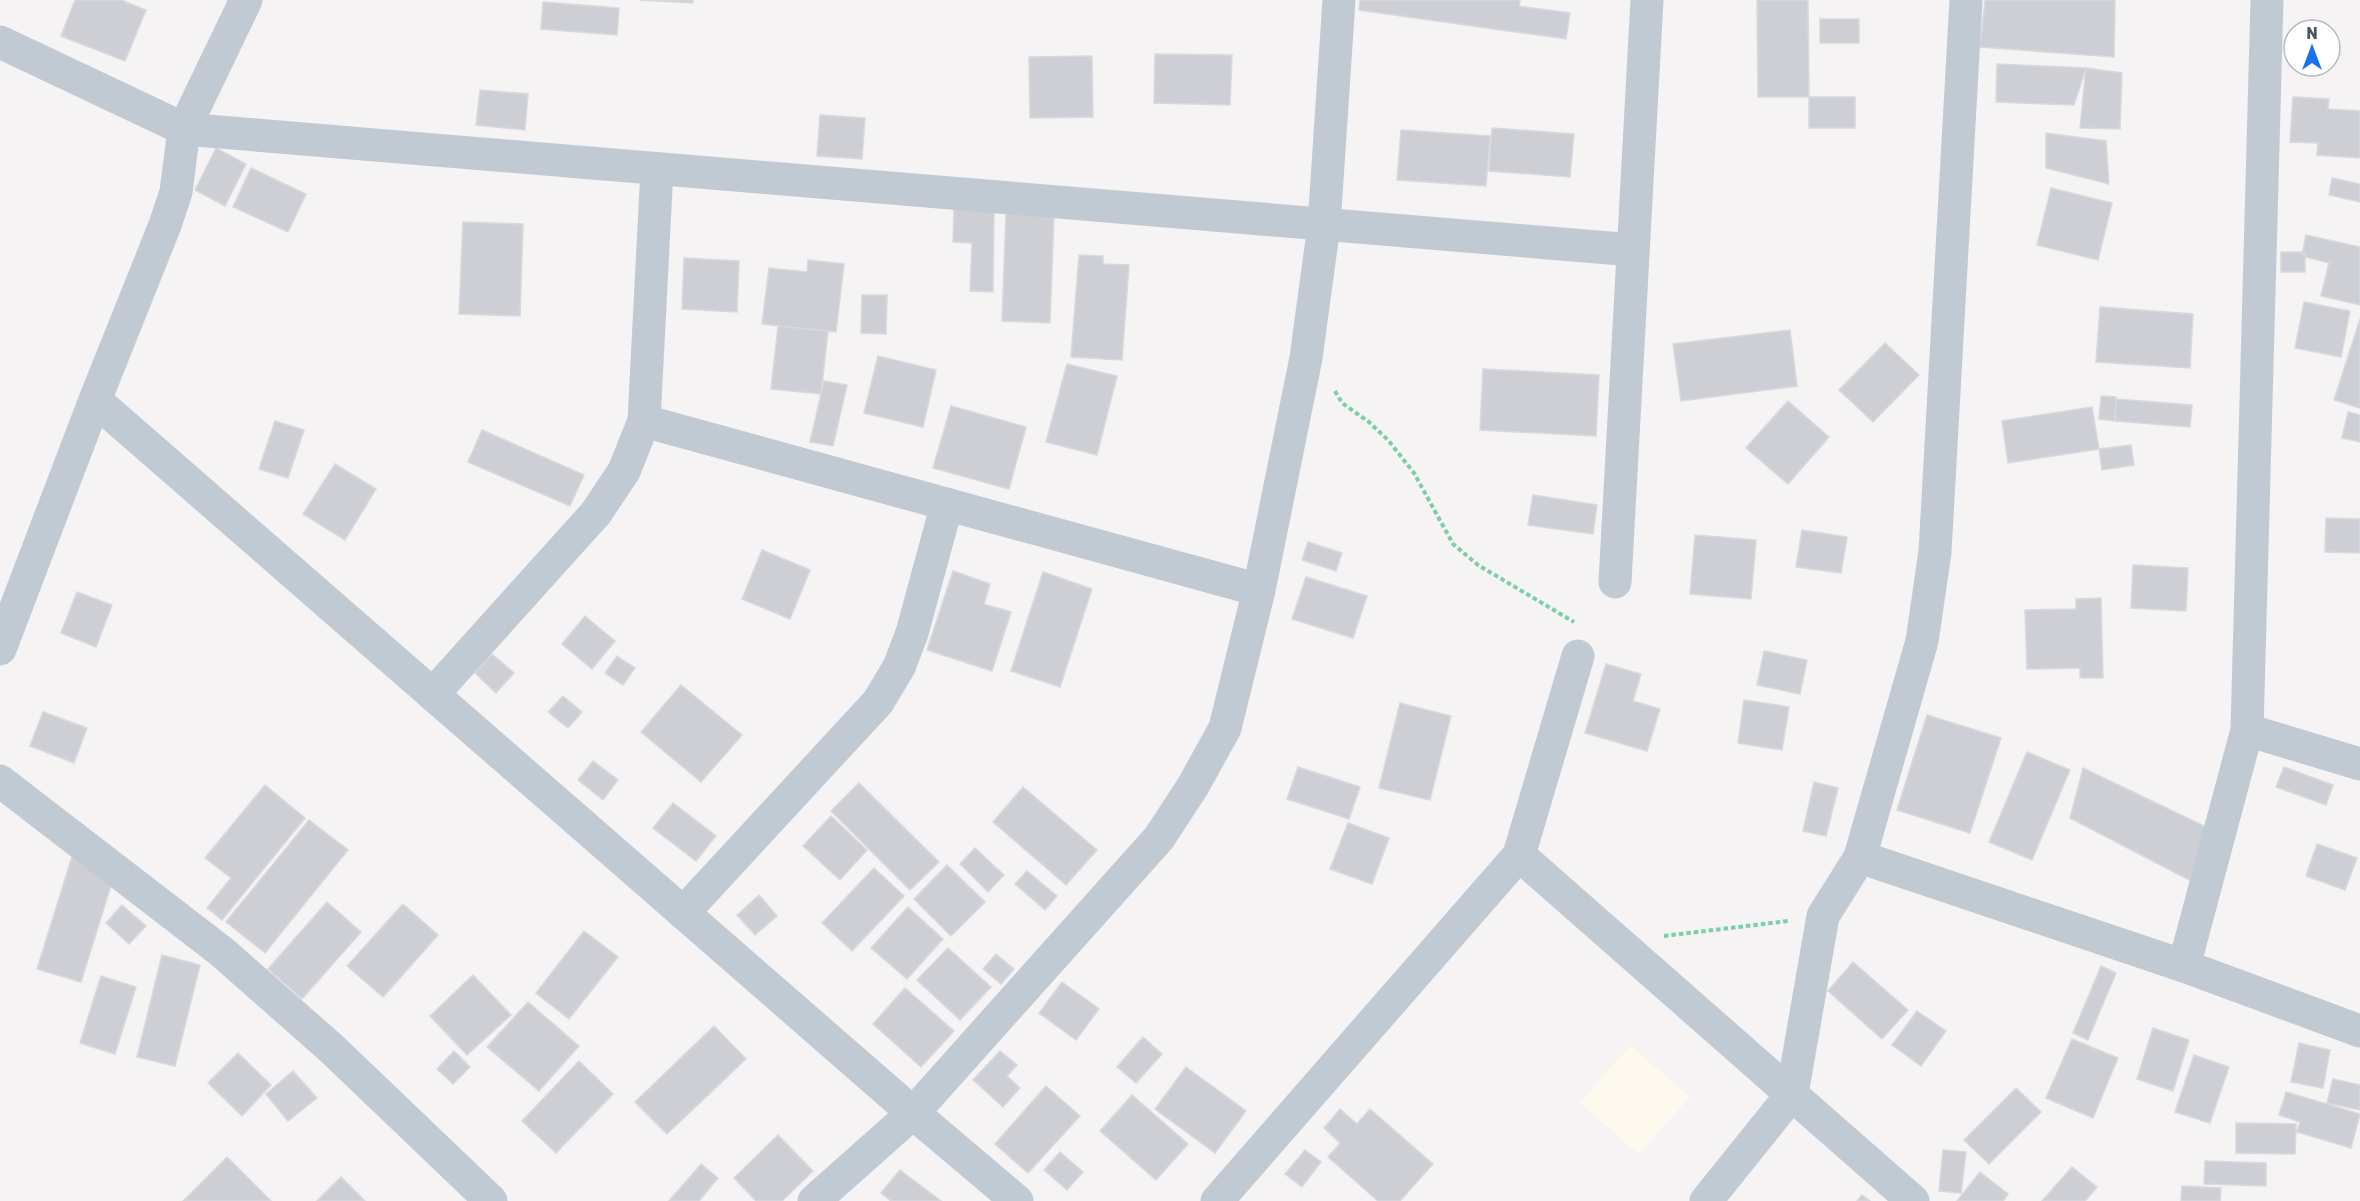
<svg xmlns="http://www.w3.org/2000/svg" width="2360" height="1201" font-family="Rubik,sans-serif">
  <style>
    .commercial { fill: #fdf9ef }
    .building { fill: #cdcfd5; stroke: #d7d9de; stroke-width: 1.5 }
    .lines { fill: none; stroke-linecap: round; stroke-linejoin: round }
    .path { stroke: #7ad0a6; stroke-width: 4; stroke-dasharray: 4.5 3; stroke-linecap: butt }
    .minor { stroke: #c1cad2; stroke-width: 33 }
  </style>
  <rect width="100%" height="100%" fill="#f5f3f3"/>
  <path class="commercial" d="M 1630,1045 L 1690,1097 L 1639,1154 L 1580,1103 Z"/>
  <path class="building" d="M 75,0 L 121,0 L 146,10 L 125,61 L 61,36 Z
    M 639,0 L 693,0 L 693,3 Z
    M 1360,0 L 1520,0 L 1519,6 L 1570,13 L 1566,39 L 1359,10 Z
    M 1757,0 L 1808,0 L 1809,97 L 1758,97 Z
    M 1985,0 L 2115,0 L 2114,57 L 1980,47 Z
    M 543,2 L 619,8 L 617,35 L 541,29 Z
    M 1820,19 L 1859,19 L 1859,43 L 1820,43 Z
    M 1155,54 L 1232,55 L 1230,105 L 1154,103 Z
    M 1092,56 L 1093,117 L 1030,118 L 1029,57 Z
    M 1997,64 L 2086,68 L 2074,105 L 1996,102 Z
    M 2086,68 L 2122,73 L 2120,129 L 2080,128 Z
    M 480,90 L 528,94 L 525,130 L 476,125 Z
    M 1809,97 L 1855,97 L 1855,128 L 1809,128 Z
    M 2293,97 L 2329,99 L 2328,109 L 2360,111 L 2360,158 L 2317,155 L 2318,143 L 2290,142 Z
    M 820,115 L 865,118 L 862,159 L 817,156 Z
    M 1492,128 L 1574,134 L 1570,177 L 1489,171 Z
    M 1401,130 L 1490,136 L 1486,186 L 1397,180 Z
    M 2046,133 L 2106,141 L 2109,184 L 2046,168 Z
    M 216,148 L 246,164 L 225,206 L 195,190 Z
    M 251,168 L 306,194 L 288,232 L 233,207 Z
    M 2332,178 L 2360,184 L 2360,202 L 2329,195 Z
    M 2051,188 L 2112,203 L 2098,260 L 2037,245 Z
    M 954,209 L 994,210 L 993,292 L 970,291 L 972,243 L 953,242 Z
    M 1006,213 L 1054,215 L 1050,323 L 1002,321 Z
    M 463,222 L 523,224 L 520,316 L 459,314 Z
    M 2306,235 L 2360,247 L 2360,305 L 2321,296 L 2329,263 L 2302,256 Z
    M 2281,252 L 2305,252 L 2305,272 L 2281,272 Z
    M 1079,255 L 1103,256 L 1103,264 L 1129,265 L 1122,360 L 1071,357 Z
    M 684,258 L 739,261 L 737,312 L 682,309 Z
    M 808,260 L 844,264 L 836,332 L 762,324 L 769,268 L 807,272 Z
    M 862,295 L 887,295 L 886,334 L 861,333 Z
    M 2304,302 L 2350,311 L 2341,357 L 2295,348 Z
    M 2100,307 L 2193,314 L 2190,368 L 2096,362 Z
    M 2360,319 L 2360,408 L 2334,400 Z
    M 778,326 L 828,331 L 821,394 L 771,389 Z
    M 1790,330 L 1797,386 L 1681,401 L 1673,344 Z
    M 1885,343 L 1919,375 L 1873,422 L 1839,390 Z
    M 878,356 L 936,370 L 923,427 L 864,413 Z
    M 1067,364 L 1117,376 L 1097,455 L 1046,442 Z
    M 1483,369 L 1599,375 L 1596,436 L 1480,430 Z
    M 824,381 L 847,385 L 833,446 L 810,442 Z
    M 2101,396 L 2116,397 L 2115,421 L 2099,419 Z
    M 2116,399 L 2192,405 L 2190,427 L 2115,421 Z
    M 1788,401 L 1829,437 L 1788,484 L 1746,448 Z
    M 951,406 L 1026,427 L 1009,489 L 933,468 Z
    M 2092,407 L 2099,449 L 2008,463 L 2002,421 Z
    M 2348,412 L 2360,415 L 2360,442 L 2342,438 Z
    M 275,421 L 304,430 L 288,478 L 259,469 Z
    M 482,430 L 584,475 L 570,506 L 468,462 Z
    M 2131,445 L 2134,465 L 2102,470 L 2099,449 Z
    M 335,464 L 376,489 L 345,540 L 303,514 Z
    M 1533,495 L 1597,505 L 1593,534 L 1528,525 Z
    M 2326,518 L 2360,519 L 2360,553 L 2325,552 Z
    M 1802,530 L 1847,537 L 1841,573 L 1796,567 Z
    M 1695,535 L 1756,540 L 1751,599 L 1690,594 Z
    M 1308,542 L 1342,553 L 1336,571 L 1302,560 Z
    M 762,550 L 810,570 L 790,619 L 742,599 Z
    M 2133,565 L 2188,568 L 2186,611 L 2131,608 Z
    M 953,571 L 990,584 L 984,604 L 1011,612 L 992,671 L 927,650 Z
    M 1043,572 L 1092,589 L 1060,687 L 1011,671 Z
    M 1306,577 L 1367,596 L 1353,638 L 1292,619 Z
    M 77,592 L 112,605 L 96,647 L 61,633 Z
    M 2101,598 L 2103,678 L 2080,678 L 2080,668 L 2027,669 L 2025,610 L 2076,609 L 2076,599 Z
    M 585,616 L 615,641 L 592,669 L 562,644 Z
    M 1764,651 L 1807,660 L 1800,694 L 1757,685 Z
    M 492,654 L 514,673 L 496,693 L 475,673 Z
    M 617,656 L 635,668 L 623,685 L 605,673 Z
    M 1606,664 L 1641,674 L 1633,701 L 1660,709 L 1647,751 L 1585,733 Z
    M 681,685 L 742,735 L 701,782 L 641,732 Z
    M 563,696 L 582,712 L 568,728 L 548,712 Z
    M 1744,700 L 1789,707 L 1782,750 L 1738,743 Z
    M 1400,703 L 1451,716 L 1430,800 L 1379,788 Z
    M 43,712 L 87,728 L 74,763 L 30,746 Z
    M 1927,715 L 2001,738 L 1970,833 L 1897,810 Z
    M 2027,752 L 2070,770 L 2032,860 L 1989,842 Z
    M 593,761 L 618,780 L 603,800 L 578,780 Z
    M 1298,767 L 1360,787 L 1349,819 L 1287,799 Z
    M 2284,767 L 2333,785 L 2326,805 L 2276,787 Z
    M 2083,768 L 2208,828 L 2191,881 L 2070,818 Z
    M 1814,782 L 1838,788 L 1826,836 L 1803,831 Z
    M 859,783 L 939,862 L 910,890 L 831,811 Z
    M 265,785 L 305,818 L 222,920 L 207,908 L 231,878 L 205,858 Z
    M 1023,787 L 1097,850 L 1066,885 L 993,822 Z
    M 673,803 L 716,836 L 696,861 L 653,828 Z
    M 831,816 L 867,850 L 840,880 L 803,846 Z
    M 309,820 L 348,850 L 265,953 L 226,922 Z
    M 1348,823 L 1389,838 L 1372,884 L 1330,869 Z
    M 2317,844 L 2357,858 L 2345,890 L 2306,876 Z
    M 975,848 L 1004,875 L 988,892 L 960,864 Z
    M 72,857 L 112,882 L 81,982 L 37,969 Z
    M 947,865 L 985,902 L 951,936 L 914,899 Z
    M 874,868 L 904,896 L 852,951 L 822,923 Z
    M 1027,871 L 1057,896 L 1045,910 L 1015,884 Z
    M 759,895 L 777,916 L 755,935 L 737,915 Z
    M 327,902 L 361,932 L 302,999 L 268,969 Z
    M 403,904 L 438,935 L 383,997 L 347,966 Z
    M 122,905 L 146,926 L 129,944 L 106,923 Z
    M 908,907 L 943,939 L 907,979 L 871,948 Z
    M 584,931 L 618,957 L 569,1019 L 536,993 Z
    M 948,948 L 991,987 L 960,1020 L 917,980 Z
    M 996,954 L 1014,969 L 1001,984 L 983,969 Z
    M 162,955 L 200,965 L 175,1066 L 137,1057 Z
    M 1853,962 L 1908,1010 L 1882,1039 L 1828,991 Z
    M 2101,966 L 2116,973 L 2088,1040 L 2073,1033 Z
    M 473,975 L 511,1015 L 467,1055 L 430,1016 Z
    M 101,976 L 136,987 L 115,1054 L 80,1043 Z
    M 1062,982 L 1099,1009 L 1076,1040 L 1039,1013 Z
    M 905,988 L 954,1031 L 921,1067 L 873,1024 Z
    M 528,1002 L 579,1046 L 539,1091 L 487,1047 Z
    M 1917,1011 L 1946,1031 L 1921,1066 L 1892,1045 Z
    M 714,1026 L 746,1059 L 667,1134 L 635,1102 Z
    M 2153,1028 L 2189,1040 L 2173,1091 L 2137,1079 Z
    M 1143,1037 L 1162,1054 L 1136,1083 L 1117,1067 Z
    M 2072,1039 L 2118,1058 L 2093,1118 L 2046,1098 Z
    M 2299,1043 L 2330,1050 L 2323,1088 L 2291,1082 Z
    M 454,1051 L 470,1067 L 453,1084 L 437,1069 Z
    M 1000,1051 L 1017,1065 L 1007,1076 L 1020,1088 L 1003,1107 L 973,1080 Z
    M 238,1053 L 271,1085 L 242,1116 L 208,1083 Z
    M 2194,1055 L 2229,1067 L 2210,1123 L 2175,1112 Z
    M 579,1061 L 613,1094 L 556,1153 L 522,1121 Z
    M 1186,1067 L 1246,1111 L 1215,1153 L 1155,1109 Z
    M 293,1071 L 317,1098 L 288,1121 L 266,1094 Z
    M 2333,1079 L 2360,1085 L 2360,1110 L 2327,1103 Z
    M 1046,1086 L 1080,1116 L 1028,1173 L 995,1144 Z
    M 2016,1088 L 2041,1112 L 1989,1164 L 1964,1140 Z
    M 2286,1092 L 2360,1114 L 2351,1148 L 2297,1132 L 2300,1122 L 2279,1115 Z
    M 1132,1095 L 1188,1144 L 1156,1180 L 1100,1131 Z
    M 1340,1109 L 1357,1124 L 1370,1109 L 1433,1164 L 1400,1201 L 1378,1201 L 1328,1157 L 1340,1143 L 1324,1128 Z
    M 2236,1123 L 2296,1124 L 2295,1154 L 2236,1153 Z
    M 778,1135 L 813,1171 L 782,1201 L 756,1201 L 734,1178 Z
    M 1305,1150 L 1321,1162 L 1302,1187 L 1285,1174 Z
    M 1943,1150 L 1966,1152 L 1961,1193 L 1939,1191 Z
    M 1060,1152 L 1083,1172 L 1067,1190 L 1044,1170 Z
    M 227,1157 L 271,1201 L 183,1201 Z
    M 2205,1161 L 2266,1163 L 2266,1186 L 2204,1184 Z
    M 701,1164 L 718,1178 L 699,1201 L 669,1201 Z
    M 2072,1167 L 2097,1187 L 2085,1201 L 2042,1201 Z
    M 900,1170 L 941,1201 L 891,1201 L 881,1193 Z
    M 1980,1172 L 2008,1194 L 2003,1201 L 1957,1201 Z
    M 341,1177 L 365,1201 L 317,1201 Z
    M 2182,1186 L 2221,1188 L 2220,1201 L 2181,1201 Z
    M 1862,1195 L 1870,1201 L 1857,1201 Z"/>
  <g class="lines">
    <path class="path" d="M 1335,391 L 1342,403 L 1369,422 L 1388,440 L 1414,473 L 1453,544 L 1478,565 L 1574,622
      M 1664,936 L 1788,921"/>
    <path class="minor" d="M 0,42 L 184,129 L 1633,250
      M 95,400 L 913,1113 L 1017,1201
      M 644,421 L 1259,590
      M 1615,582 L 1647,0
      M 0,649 L 95,400 L 165,225 L 176,192 L 184,129 L 246,0
      M 433,694 L 596,513 L 624,471 L 644,421 L 657,169
      M 2247,730 L 2360,764
      M 0,781 L 222,952 L 331,1048 L 491,1201
      M 1519,855 L 1913,1201
      M 1860,857 L 2184,966 L 2360,1031
      M 683,913 L 878,702 L 899,667 L 912,633 L 947,504
      M 2184,966 L 2247,730 L 2267,0
      M 814,1201 L 913,1113 L 1159,838 L 1193,786 L 1225,728 L 1259,590 L 1306,358 L 1324,225 L 1339,0
      M 1217,1201 L 1519,855 L 1578,656
      M 1706,1201 L 1792,1094 L 1823,916 L 1860,857 L 1922,641 L 1935,552 L 1966,0"/>
  </g>
  <g transform="translate(2312 48)"><circle r="28" fill="#ffffff" stroke="#b7bbc0" stroke-width="1.5"/>
  <path d="M0-4.5L10 22L0 15L-10 22Z" fill="#1a73e8"/>
  <text y="-9" font-size="16" font-weight="bold" text-anchor="middle" fill="#4a5661">N</text>
  </g>
</svg>
